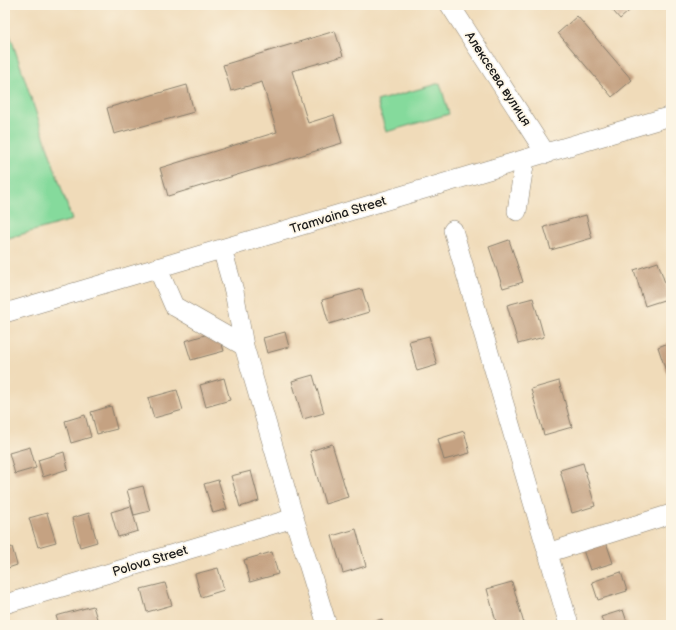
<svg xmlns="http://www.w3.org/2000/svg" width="676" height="630" font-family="'Balsamiq Sans',sans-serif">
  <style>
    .green { fill: #85da9c; stroke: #507b5c }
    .building { fill: #c5a282 }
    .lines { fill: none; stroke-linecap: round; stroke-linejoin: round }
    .minor-casing { stroke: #867c6a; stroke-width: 20 }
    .minor { stroke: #fff; stroke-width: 19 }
    .labels { text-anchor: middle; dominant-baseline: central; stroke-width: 3.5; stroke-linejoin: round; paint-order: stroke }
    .street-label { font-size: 13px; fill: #1c1c1c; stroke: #fcf5e5 }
  </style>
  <rect width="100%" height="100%" fill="#fcf5e5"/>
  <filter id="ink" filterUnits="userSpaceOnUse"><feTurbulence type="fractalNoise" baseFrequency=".025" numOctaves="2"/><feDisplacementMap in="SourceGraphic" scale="8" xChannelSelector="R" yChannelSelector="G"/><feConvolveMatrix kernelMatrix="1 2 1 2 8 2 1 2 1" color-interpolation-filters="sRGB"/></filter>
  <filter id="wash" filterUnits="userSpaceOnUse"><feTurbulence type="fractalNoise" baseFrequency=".012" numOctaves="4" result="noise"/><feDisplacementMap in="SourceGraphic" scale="16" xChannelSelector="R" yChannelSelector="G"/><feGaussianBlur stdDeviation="0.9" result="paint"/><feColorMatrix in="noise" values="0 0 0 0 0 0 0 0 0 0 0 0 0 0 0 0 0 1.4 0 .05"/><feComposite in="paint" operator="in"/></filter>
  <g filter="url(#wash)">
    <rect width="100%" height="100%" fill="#f0dbb9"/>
    <path class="green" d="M 5,20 L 72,220 L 5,239 Z
      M 440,83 L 449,114 L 386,132 L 377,101 Z"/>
    <g id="blocks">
      <path class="building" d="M 608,5 L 636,5 L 620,19 Z
        M 577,16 L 632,80 L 612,97 L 558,33 Z
        M 335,31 L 343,56 L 292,71 L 308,123 L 334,115 L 342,143 L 168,196 L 160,168 L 277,132 L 262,82 L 231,91 L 223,65 Z
        M 187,85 L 194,112 L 114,134 L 107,108 Z
        M 586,215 L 592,238 L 551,250 L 544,227 Z
        M 509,240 L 523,282 L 503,288 L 489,247 Z
        M 658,262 L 670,298 L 645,306 L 634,270 Z
        M 362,289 L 369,312 L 329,324 L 322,300 Z
        M 533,298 L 544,337 L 518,344 L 507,305 Z
        M 218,331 L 224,351 L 191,360 L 185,341 Z
        M 285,332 L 289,347 L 267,353 L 263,338 Z
        M 429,336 L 437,365 L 417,371 L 409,341 Z
        M 671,342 L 671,386 L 658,347 Z
        M 313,375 L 324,413 L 303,419 L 292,381 Z
        M 224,378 L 230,400 L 206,407 L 200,385 Z
        M 559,381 L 572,427 L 544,435 L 531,389 Z
        M 177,390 L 183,410 L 154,418 L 148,398 Z
        M 111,406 L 117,429 L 97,434 L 91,412 Z
        M 85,415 L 91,437 L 71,443 L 65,421 Z
        M 464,431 L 470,453 L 444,460 L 438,439 Z
        M 332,444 L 348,497 L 325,504 L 310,451 Z
        M 30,447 L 36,468 L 15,474 L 9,453 Z
        M 64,452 L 68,469 L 43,477 L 38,460 Z
        M 583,463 L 595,506 L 572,513 L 560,470 Z
        M 251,471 L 259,501 L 240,507 L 231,476 Z
        M 218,480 L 227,509 L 213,513 L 204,484 Z
        M 143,486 L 150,511 L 134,515 L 127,490 Z
        M 131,506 L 138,531 L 118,537 L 111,512 Z
        M 47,513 L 56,542 L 38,547 L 29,518 Z
        M 89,513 L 97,542 L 80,547 L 72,518 Z
        M 356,529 L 366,566 L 343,573 L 332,536 Z
        M 606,542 L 613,563 L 590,570 L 583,550 Z
        M 12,547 L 17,565 L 5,569 L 5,549 Z
        M 272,552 L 278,574 L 250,582 L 244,560 Z
        M 218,568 L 224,590 L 201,597 L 195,574 Z
        M 621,572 L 627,591 L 598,600 L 592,582 Z
        M 512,582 L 524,624 L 520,625 L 497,625 L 487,589 Z
        M 165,583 L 172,605 L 147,612 L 141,589 Z
        M 93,606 L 98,622 L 88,625 L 59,625 L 56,616 Z
        M 623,610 L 628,625 L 604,625 L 601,617 Z
        M 382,619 L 383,625 L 363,625 Z"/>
    </g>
  </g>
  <g filter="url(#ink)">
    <use href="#blocks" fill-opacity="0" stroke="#867c6a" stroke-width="1"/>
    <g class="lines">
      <g class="minor-casing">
        <path id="minor" d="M 450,5 L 546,154
          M 517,211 L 525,159
          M 453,230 L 569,625
          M 222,249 L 234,291 L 244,346 L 294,518 L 327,625
          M 158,269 L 174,306 L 244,346
          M 5,313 L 671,116
          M 547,553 L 671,514
          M 5,604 L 294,518"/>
      </g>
      <use href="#minor" class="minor"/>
    </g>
  </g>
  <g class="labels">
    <g class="street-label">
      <text transform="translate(498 79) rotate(57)">Алексєєва вулиця</text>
      <text transform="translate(338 215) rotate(-17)">Tramvaina Street</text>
      <text transform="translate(150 561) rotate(-17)">Polova Street</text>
    </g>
  </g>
  <rect width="676" height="630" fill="none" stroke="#fcf5e5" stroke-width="20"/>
</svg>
